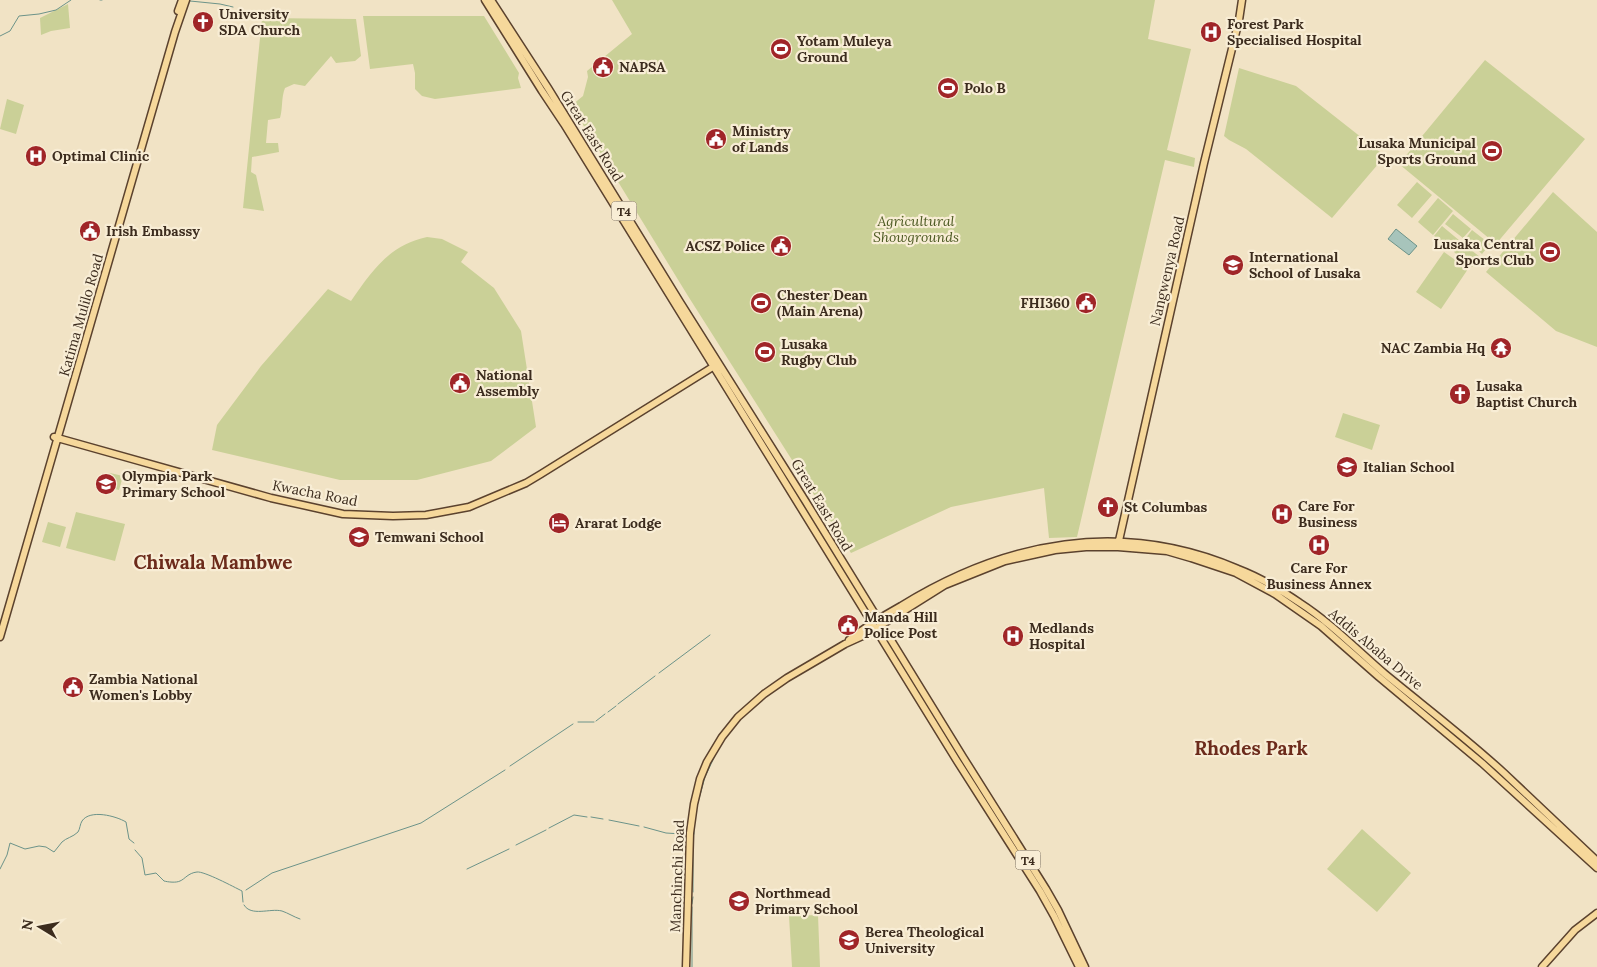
<svg xmlns="http://www.w3.org/2000/svg" width="1597" height="967" font-family="Lora,serif">
  <style>
    .green { fill: #cad097 }
    .water { fill: #a7c4bb; stroke: #6c9389 }
    .lines { fill: none; stroke-linecap: round; stroke-linejoin: round }
    .stream { stroke: #6c9389; stroke-width: 1 }
    .major-casing { stroke: #5b422e; stroke-width: 9 }
    .major { stroke: #f6d89b; stroke-width: 6 }
    .labels { text-anchor: middle; dominant-baseline: central; stroke-width: 4.5; stroke-linejoin: round; paint-order: stroke }
    .shield { fill: #f8edd5; stroke: #746655; stroke-width: 1 }
    .shield-label { font-size: 12px; font-weight: bold; fill: #3c2c1e }
    .poi-label { font-size: 14px; font-weight: bold; fill: #3c2c1e; stroke: #f8edd5; text-anchor: start }
    .street-label { font-size: 14px; fill: #3c2c1e; stroke: #f8edd5 }
    .park-label { font-size: 14px; font-style: italic; fill: #4d5a23; stroke: #f8edd5 }
    .district-label { font-size: 19px; font-weight: bold; fill: #6c2b1b; stroke: #f8edd5 }
  </style>
  <rect width="100%" height="100%" fill="#f1e3c5"/>
  <path class="green" d="M 612,0 L 1155,0 L 1148,39 L 1191,49 L 1167,150 L 1195,158 L 1194,167 L 1165,160 L 1077,537 L 1049,538 L 1044,488 L 951,507 L 851,553 L 688,296 L 579,118 L 572,105 L 583,96 L 588,77 L 587,71 L 632,34 Z
    M 68,4 L 70,28 L 51,31 L 41,35 L 40,18 Z
    M 363,16 L 484,16 L 519,73 L 518,78 L 521,88 L 435,99 L 422,96 L 415,89 L 415,73 L 413,64 L 370,69 Z
    M 262,18 L 356,19 L 361,56 L 355,61 L 336,63 L 331,56 L 305,86 L 294,84 L 285,88 C 281,98 283,108 280,118 L 268,120 L 266,143 L 278,143 L 279,152 L 252,157 L 251,172 L 256,175 L 264,211 L 243,208 Z
    M 1485,60 L 1585,139 L 1496,244 L 1399,164 Z
    M 1239,68 L 1296,86 L 1385,156 L 1332,218 L 1246,149 L 1229,140 L 1224,136 Z
    M 7,99 L 24,105 L 16,134 L 0,129 Z
    M 1417,182 L 1432,195 L 1412,218 L 1397,205 Z
    M 1553,192 L 1597,232 L 1597,347 L 1556,331 L 1486,272 Z
    M 1438,198 L 1453,211 L 1433,235 L 1418,222 Z
    M 1453,214 L 1471,229 L 1463,238 L 1445,224 Z
    M 1442,226 L 1460,241 L 1452,251 L 1434,236 Z
    M 1472,230 L 1490,244 L 1482,254 L 1465,239 Z
    M 427,237 L 442,239 L 468,252 L 461,262 L 494,288 L 521,331 L 536,427 L 491,461 L 417,480 L 340,480 L 212,450 L 217,425 L 261,366 L 328,289 L 351,301 C 372,271 389,245 427,237 Z
    M 1462,243 L 1480,257 L 1472,267 L 1454,252 Z
    M 1444,252 L 1468,269 L 1441,309 L 1416,292 Z
    M 1343,413 L 1380,425 L 1372,450 L 1335,437 Z
    M 110,473 L 123,476 L 119,490 L 107,487 Z
    M 76,512 L 125,524 L 115,561 L 66,548 Z
    M 48,522 L 66,527 L 60,547 L 42,542 Z
    M 1362,829 L 1411,873 L 1377,912 L 1327,869 Z
    M 818,915 L 820,967 L 792,967 L 789,916 Z"/>
  <path class="water" d="M 1396,229 L 1417,246 L 1409,255 L 1388,239 Z"/>
  <g class="lines">
    <path class="stream" d="M 100,0 L 102,0
      M 190,1 L 220,4 L 233,7
      M 0,36 L 10,31 L 19,16 L 39,14 L 56,10 L 71,0
      M 659,673 L 710,635
      M 618,704 L 655,676
      M 608,712 L 616,706
      M 596,721 L 605,714
      M 578,722 L 594,722
      M 510,766 L 573,724
      M 697,806 L 705,777 L 719,747
      M 591,817 L 603,819
      M 609,820 L 639,826
      M 644,827 L 666,833 L 682,834
      M 549,828 L 574,815 L 587,817
      M 694,834 L 694,827
      M 516,845 L 546,830
      M 135,850 L 142,858 L 145,875 L 156,873 L 164,881 C 168,882 176,883 180,881 C 185,879 188,873 197,872 C 204,871 234,887 242,891 L 243,902
      M 693,850 L 693,892
      M 0,869 L 7,855 L 10,843 L 25,849 L 39,846 L 46,847 L 54,852 C 57,849 59,845 62,842 C 66,838 73,837 78,832 C 80,829 80,824 82,821 C 90,809 116,816 126,822 L 129,839 L 134,843
      M 467,869 L 509,849
      M 246,890 L 272,873 L 421,823 L 505,770
      M 692,904 L 693,897
      M 244,905 C 251,917 270,908 282,911 C 288,913 294,917 300,919
      M 692,967 L 692,907"/>
    <g class="major-casing">
      <path id="major" d="M 485,0 L 542,91 L 564,124 L 957,761 L 1040,891 L 1054,916 L 1079,967
        M 491,0 L 548,88 L 680,302 L 806,502 L 963,757 L 1046,889 L 1058,910 L 1085,967
        M 178,11 L 182,0
        M 54,437 L 271,498 L 343,514 L 393,516 L 426,515 L 469,507 L 526,483 L 541,474 L 716,365
        M 1118,545 L 1204,163 L 1239,20 L 1242,0
        M 0,637 L 175,32 L 186,0
        M 849,640 C 865,627 883,616 901,606 C 1006,541 1121,519 1238,569 C 1259,577 1281,590 1300,603 C 1331,623 1357,650 1385,674 C 1425,707 1466,738 1504,773 C 1535,802 1566,832 1597,861
        M 686,967 L 690,833 L 694,804 L 700,779 L 707,762 L 722,737 L 738,717 L 764,694 L 787,678 L 845,644 L 867,634 L 945,585 L 1005,561 L 1055,550 L 1086,547 L 1118,547 L 1167,551 L 1191,558 L 1236,573 L 1275,594 L 1321,626 L 1379,677 L 1482,763 L 1597,868
        M 1542,967 L 1575,930 L 1597,913"/>
    </g>
    <use href="#major" class="major"/>
  </g>
  <defs>
    <g id="church-disc" transform="scale(1.125)"><circle r="9.5" fill="#a02528" stroke="#f8edd5"/><path d="M-1.2-6h2.4v3.5h3.3v2.4h-3.3V6h-2.4V-.1h-3.3v-2.4h3.3Z" fill="#fff"/></g>
    <g id="hospital-disc" transform="scale(1.125)"><circle r="9.5" fill="#a02528" stroke="#f8edd5"/><path d="M-5-5h3v3.5h4V-5h3V5h-3V1.5h-4V5h-3Z" fill="#fff"/></g>
    <g id="stadium-disc" transform="scale(1.125)"><circle r="9.5" fill="#a02528" stroke="#f8edd5"/><path d="M0-5a6.5 5 0 1 0 0 10a6.5 5 0 1 0 0-10ZM-3.5-1.8h7v3.6h-7Z" fill="#fff"/></g>
    <g id="civic-disc" transform="scale(1.125)"><circle r="9.5" fill="#a02528" stroke="#f8edd5"/><path d="M-.6-6.5H3V-4.5H.6V-3L4-1V1h2V6H-6V1h2V-1L-.6-3ZM-1.2 2.5V6h2.4V2.5Z" fill="#fff"/></g>
    <g id="school-disc" transform="scale(1.125)"><circle r="9.5" fill="#a02528" stroke="#f8edd5"/><path d="M0-5L7-2L0 1L-7-2ZM-4 1L0 2.5L4 1V4Q0 6-4 4Z" fill="#fff"/></g>
    <g id="temple-disc" transform="scale(1.125)"><circle r="9.5" fill="#a02528" stroke="#f8edd5"/><path d="M0-6L5-2H3V0L6.5 2.5H4V6H1.5V3h-3V6H-4V2.5H-6.5L-3 0V-2H-5Z" fill="#fff"/></g>
    <g id="hotel-disc" transform="scale(1.125)"><circle r="9.5" fill="#a02528" stroke="#f8edd5"/><path d="M-6-4.5h1.5V1H6V5H4.5V3h-9V5H-6ZM-4 0a1.8 1.8 0 1 1 3.6 0ZM.5 0V-2.5h3Q6-2.5 6 0Z" fill="#fff"/></g>
    <g id="university-disc" transform="scale(1.125)"><circle r="9.5" fill="#a02528" stroke="#f8edd5"/><path d="M0-5L7-2L0 1L-7-2ZM-4 1L0 2.5L4 1V4Q0 6-4 4Z" fill="#fff"/></g>
  </defs>
  <g fill-rule="evenodd">
    <use href="#church-disc" x="203" y="22"/>
    <use href="#hospital-disc" x="1211" y="32"/>
    <use href="#stadium-disc" x="781" y="49"/>
    <use href="#civic-disc" x="603" y="67"/>
    <use href="#stadium-disc" x="948" y="88"/>
    <use href="#civic-disc" x="716" y="139"/>
    <use href="#stadium-disc" x="1492" y="151"/>
    <use href="#hospital-disc" x="36" y="156"/>
    <use href="#civic-disc" x="90" y="231"/>
    <use href="#civic-disc" x="781" y="246"/>
    <use href="#stadium-disc" x="1550" y="252"/>
    <use href="#school-disc" x="1233" y="265"/>
    <use href="#stadium-disc" x="761" y="303"/>
    <use href="#civic-disc" x="1086" y="303"/>
    <use href="#temple-disc" x="1501" y="348"/>
    <use href="#stadium-disc" x="765" y="352"/>
    <use href="#civic-disc" x="460" y="383"/>
    <use href="#church-disc" x="1460" y="394"/>
    <use href="#school-disc" x="1347" y="467"/>
    <use href="#school-disc" x="106" y="484"/>
    <use href="#church-disc" x="1108" y="507"/>
    <use href="#hospital-disc" x="1282" y="514"/>
    <use href="#hotel-disc" x="559" y="523"/>
    <use href="#school-disc" x="359" y="537"/>
    <use href="#hospital-disc" x="1319" y="545"/>
    <use href="#civic-disc" x="848" y="625"/>
    <use href="#hospital-disc" x="1013" y="636"/>
    <use href="#civic-disc" x="73" y="687"/>
    <use href="#school-disc" x="739" y="901"/>
    <use href="#university-disc" x="849" y="940"/>
  </g>
  <g class="labels">
    <g class="shield">
      <rect x="611.5" y="201.5" width="25" height="19" rx="4"/>
      <rect x="1015.5" y="850.5" width="25" height="19" rx="4"/>
    </g>
    <g class="shield-label">
      <text x="624" y="211">T4</text>
      <text x="1028" y="860">T4</text>
    </g>
    <g class="poi-label">
      <text x="219" y="14">University<tspan x="219" dy="16">SDA Church</tspan></text>
      <text x="1227" y="24">Forest Park<tspan x="1227" dy="16">Specialised Hospital</tspan></text>
      <text x="797" y="41">Yotam Muleya<tspan x="797" dy="16">Ground</tspan></text>
      <text x="619" y="67">NAPSA</text>
      <text x="964" y="88">Polo B</text>
      <text x="732" y="131">Ministry<tspan x="732" dy="16">of Lands</tspan></text>
      <text x="1476" y="143" text-anchor="end">Lusaka Municipal<tspan x="1476" dy="16">Sports Ground</tspan></text>
      <text x="52" y="156">Optimal Clinic</text>
      <text x="106" y="231">Irish Embassy</text>
      <text x="1534" y="244" text-anchor="end">Lusaka Central<tspan x="1534" dy="16">Sports Club</tspan></text>
      <text x="765" y="246" text-anchor="end">ACSZ Police</text>
      <text x="1249" y="257">International<tspan x="1249" dy="16">School of Lusaka</tspan></text>
      <text x="777" y="295">Chester Dean<tspan x="777" dy="16">(Main Arena)</tspan></text>
      <text x="1070" y="303" text-anchor="end">FHI360</text>
      <text x="781" y="344">Lusaka<tspan x="781" dy="16">Rugby Club</tspan></text>
      <text x="1485" y="348" text-anchor="end">NAC Zambia Hq</text>
      <text x="476" y="375">National<tspan x="476" dy="16">Assembly</tspan></text>
      <text x="1476" y="386">Lusaka<tspan x="1476" dy="16">Baptist Church</tspan></text>
      <text x="1363" y="467">Italian School</text>
      <text x="122" y="476">Olympia Park<tspan x="122" dy="16">Primary School</tspan></text>
      <text x="1298" y="506">Care For<tspan x="1298" dy="16">Business</tspan></text>
      <text x="1124" y="507">St Columbas</text>
      <text x="575" y="523">Ararat Lodge</text>
      <text x="375" y="537">Temwani School</text>
      <text x="1319" y="568" text-anchor="middle">Care For<tspan x="1319" dy="16">Business Annex</tspan></text>
      <text x="864" y="617">Manda Hill<tspan x="864" dy="16">Police Post</tspan></text>
      <text x="1029" y="628">Medlands<tspan x="1029" dy="16">Hospital</tspan></text>
      <text x="89" y="679">Zambia National<tspan x="89" dy="16">Women's Lobby</tspan></text>
      <text x="755" y="893">Northmead<tspan x="755" dy="16">Primary School</tspan></text>
      <text x="865" y="932">Berea Theological<tspan x="865" dy="16">University</tspan></text>
    </g>
    <g class="street-label">
      <text transform="translate(592 136) rotate(58)">Great East Road</text>
      <text transform="translate(1167 271) rotate(-77)">Nangwenya Road</text>
      <text transform="translate(81 315) rotate(-74)">Katima Mulilo Road</text>
      <text transform="translate(315 493) rotate(11)">Kwacha Road</text>
      <text transform="translate(822 505) rotate(59)">Great East Road</text>
      <text transform="translate(1376 649) rotate(40)">Addis Ababa Drive</text>
      <text transform="translate(677 876) rotate(-88)">Manchinchi Road</text>
    </g>
    <g class="park-label">
      <text x="916" y="221">Agricultural<tspan x="916" dy="16">Showgrounds</tspan></text>
    </g>
    <g class="district-label">
      <text x="213" y="562">Chiwala Mambwe</text>
      <text x="1251" y="748">Rhodes Park</text>
    </g>
  </g>
  <g transform="translate(40 927) rotate(280)" stroke="#f8edd5" stroke-width="4" paint-order="stroke">
  <path d="M0-4L9 19L0 12L-9 19Z" fill="#3c2c1e"/>
  <text y="-8" font-size="14" font-weight="bold" text-anchor="middle" fill="#3c2c1e">N</text>
  </g>
</svg>
